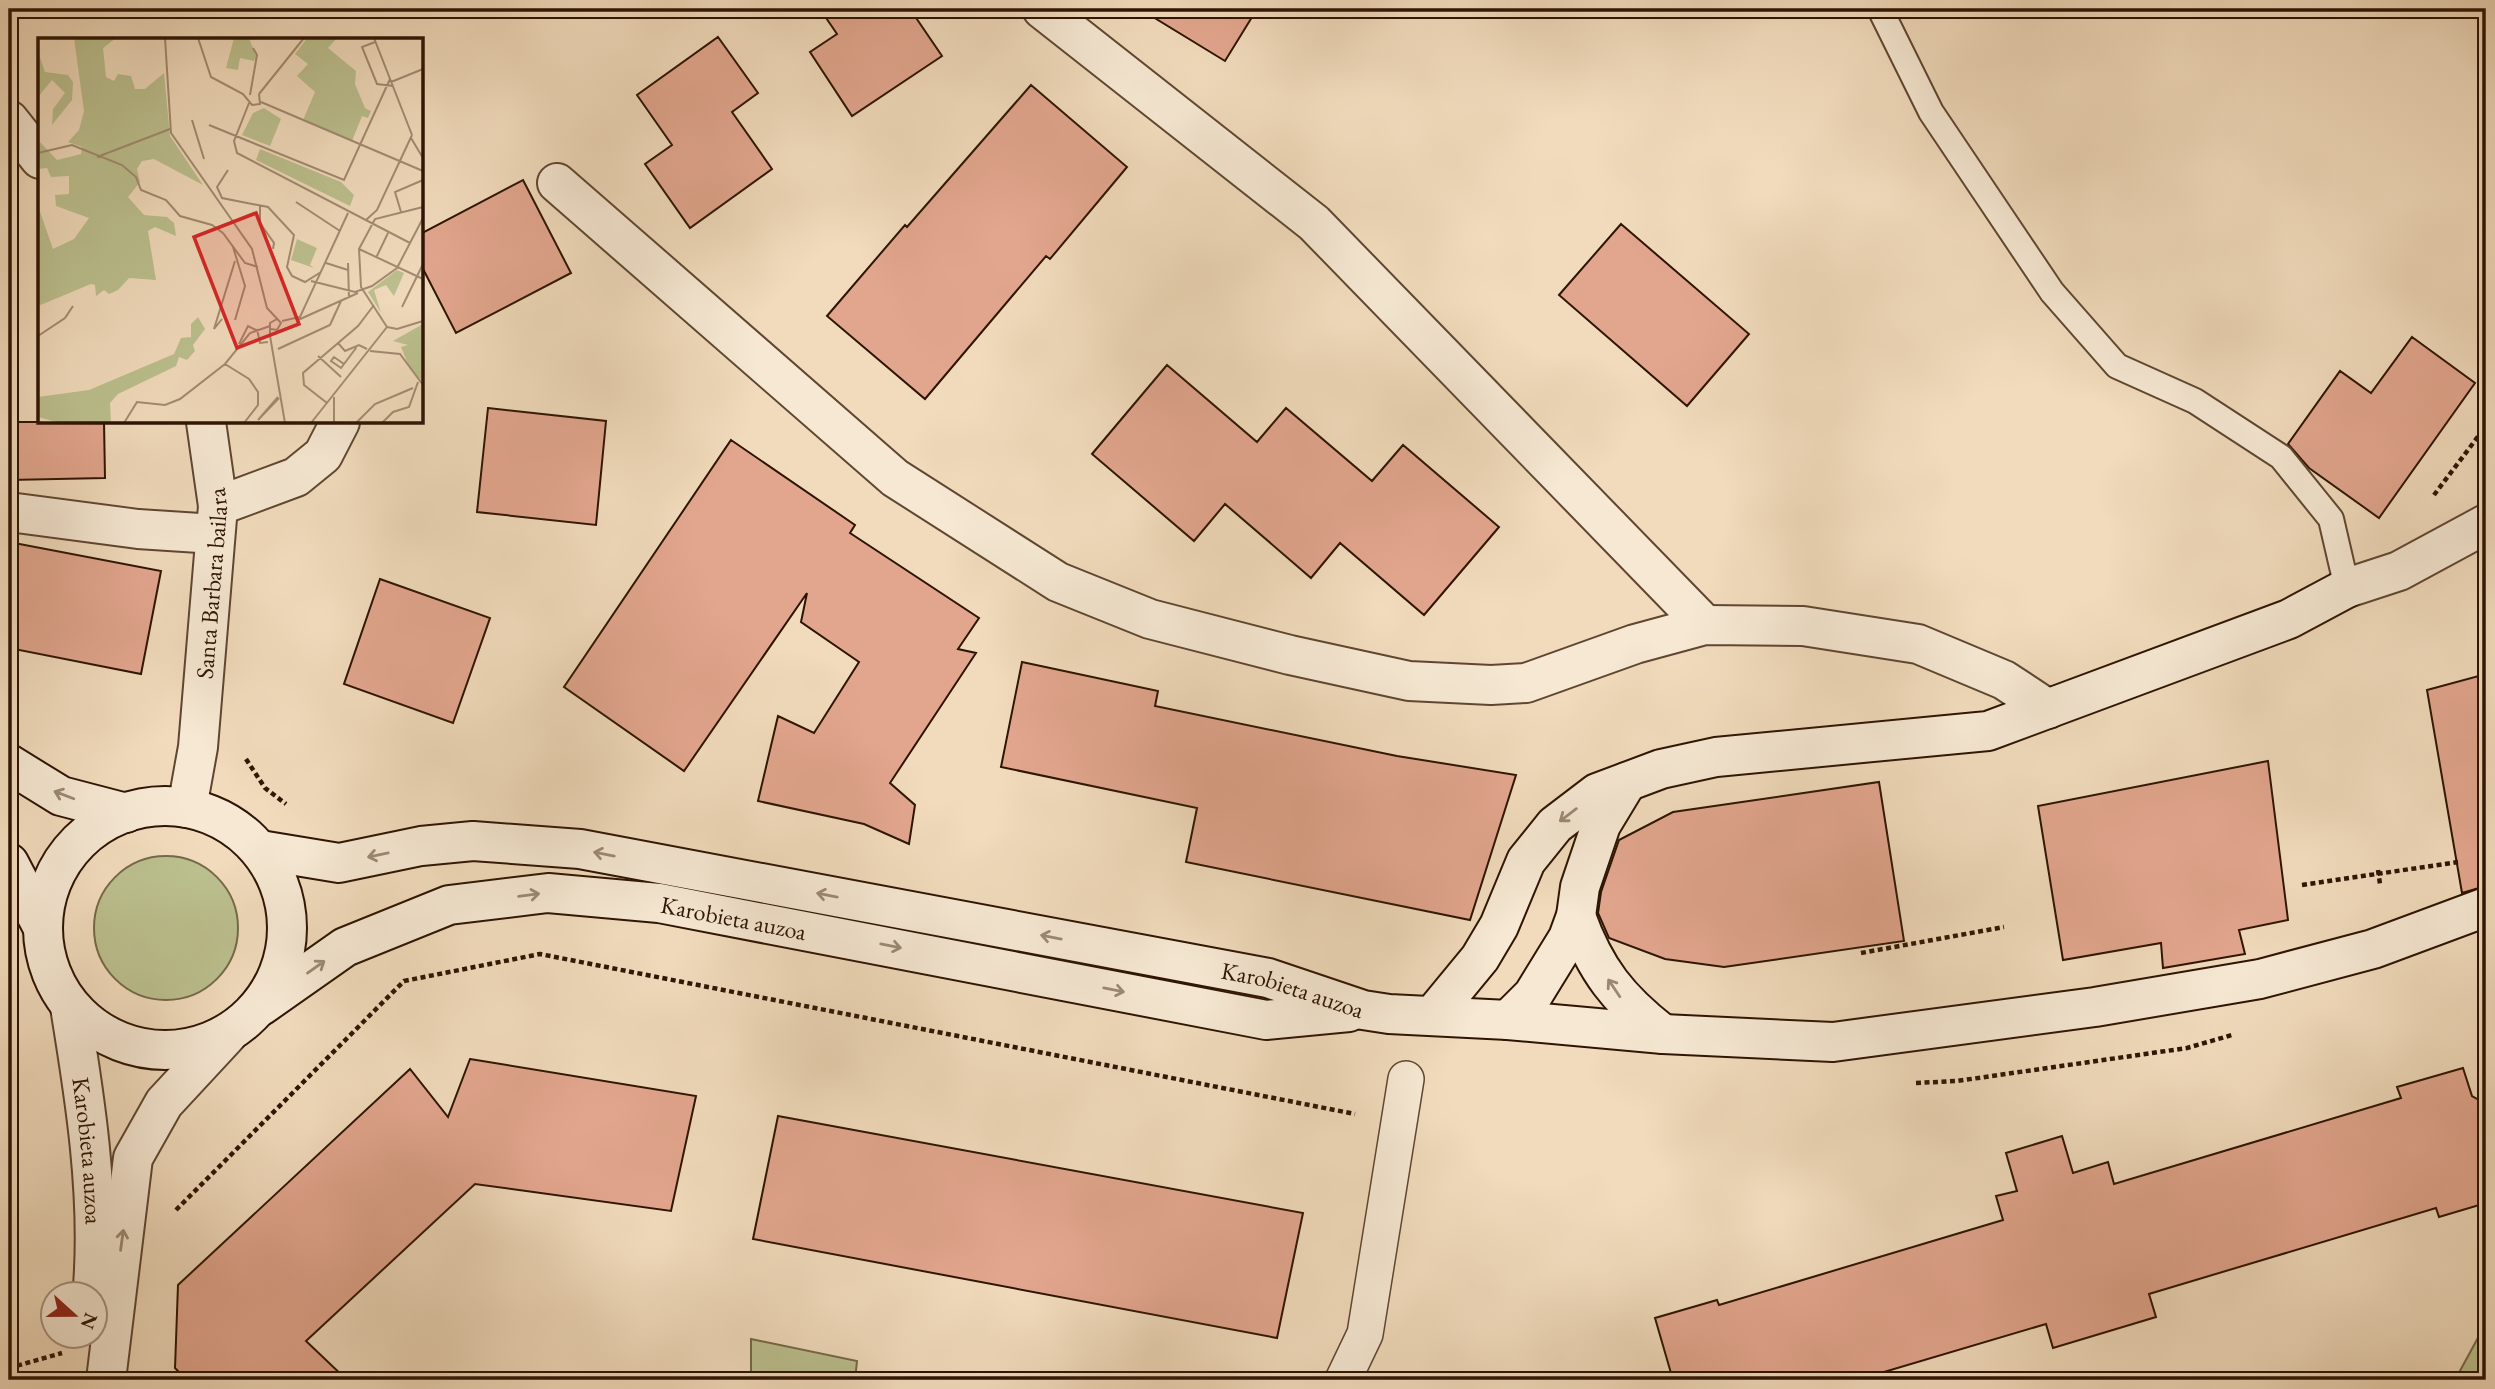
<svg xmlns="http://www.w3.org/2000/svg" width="2495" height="1389" font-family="'EB Garamond',serif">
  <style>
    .green { fill: #bcc08f; stroke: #756a49; stroke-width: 2 }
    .building { fill: #e2a68e; stroke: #2e1403; stroke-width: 2 }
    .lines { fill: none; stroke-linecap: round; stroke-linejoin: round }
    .service-casing { stroke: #5f4631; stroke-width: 28 }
    .pedestrian-casing { stroke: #5f4631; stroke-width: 38 }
    .minor-casing { stroke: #5f4631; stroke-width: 42 }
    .secondary-casing { stroke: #2e1403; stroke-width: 42 }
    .path { stroke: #2e1403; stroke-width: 4.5; stroke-dasharray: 5 3.5; stroke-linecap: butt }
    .service { stroke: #f6e8d3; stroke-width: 24 }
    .pedestrian { stroke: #f6e8d3; stroke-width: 35 }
    .minor { stroke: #f6e8d3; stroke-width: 38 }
    .secondary { stroke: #f6e8d3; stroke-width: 38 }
    .path-bridge { stroke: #2e1403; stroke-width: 4.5; stroke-dasharray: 5 3.5; stroke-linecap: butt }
    .oneway { stroke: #9c8975 }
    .labels { text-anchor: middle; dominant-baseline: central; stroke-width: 5; stroke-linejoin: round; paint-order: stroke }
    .street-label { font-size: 24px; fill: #2e1403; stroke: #f6e8d3 }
    .inset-road { fill: none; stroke: #a38b72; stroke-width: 2 }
    .view { fill: #d62828; fill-opacity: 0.15; stroke: #d62828; stroke-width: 3.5 }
    .inset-edge { fill: none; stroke: #2e1403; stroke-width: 3.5 }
  </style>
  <rect width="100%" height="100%" fill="#f1dbbc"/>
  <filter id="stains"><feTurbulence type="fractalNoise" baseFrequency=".00286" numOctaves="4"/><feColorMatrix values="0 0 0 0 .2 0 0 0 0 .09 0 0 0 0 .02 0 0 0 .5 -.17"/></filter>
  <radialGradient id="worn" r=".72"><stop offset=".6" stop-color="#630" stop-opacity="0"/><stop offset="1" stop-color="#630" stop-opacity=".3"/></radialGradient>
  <path class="green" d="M94 928a72 72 0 1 1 144 0a72 72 0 1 1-144 0Z
    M 2486,1323 L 2486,1380 L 2455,1380 Z
    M 751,1339 L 857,1361 L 855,1380 L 751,1380 Z"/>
  <path class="building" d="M 820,9 L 910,9 L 942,56 L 852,116 L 810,52 L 837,34 Z
    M 1140,9 L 1257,9 L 1225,61 Z
    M 718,37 L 758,93 L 732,112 L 772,169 L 690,228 L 645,164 L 672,145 L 637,95 Z
    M 1031,85 L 1127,167 L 1050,259 L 1046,256 L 925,399 L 827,316 L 905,225 L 907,227 Z
    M 523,180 L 571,273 L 456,333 L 422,267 L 422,233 Z
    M 1621,224 L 1749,334 L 1687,406 L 1559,295 Z
    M 2412,337 L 2475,383 L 2379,518 L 2309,468 L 2288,444 L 2340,371 L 2371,393 Z
    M 1167,365 L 1257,442 L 1286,408 L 1372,481 L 1403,445 L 1499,527 L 1424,615 L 1340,543 L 1311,578 L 1225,504 L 1194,541 L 1092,454 Z
    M 488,408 L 606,421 L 596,525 L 477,512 Z
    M 9,422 L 104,422 L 105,478 L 9,480 Z
    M 731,440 L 855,525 L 850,533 L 979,618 L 958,649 L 976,653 L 890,783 L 915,805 L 909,844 L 864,824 L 758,801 L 778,716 L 814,733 L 859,662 L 801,622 L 807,593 L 684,771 L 564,687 Z
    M 9,542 L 161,571 L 141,674 L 9,648 Z
    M 380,579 L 490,618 L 453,723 L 344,684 Z
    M 1022,662 L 1158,691 L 1155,706 L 1397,756 L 1516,775 L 1470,920 L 1186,862 L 1197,808 L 1001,767 Z
    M 2486,674 L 2486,886 L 2462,893 L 2427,690 Z
    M 2268,761 L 2288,920 L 2239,930 L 2245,954 L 2163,968 L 2161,943 L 2063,960 L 2038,806 Z
    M 1879,782 L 1904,941 L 1724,967 L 1665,959 L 1609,938 L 1598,913 L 1601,892 L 1619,840 L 1673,812 Z
    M 470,1059 L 696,1096 L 671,1211 L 475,1184 L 306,1341 L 347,1380 L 187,1380 L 175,1368 L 178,1285 L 410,1069 L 448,1117 Z
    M 2463,1068 L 2472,1096 L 2486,1104 L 2486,1203 L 2439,1217 L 2436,1208 L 2149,1294 L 2156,1317 L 2053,1348 L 2046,1324 L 1857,1380 L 1673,1380 L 1655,1318 L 1717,1300 L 1719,1305 L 2003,1220 L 1996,1196 L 2017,1191 L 2006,1153 L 2062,1136 L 2073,1173 L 2108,1162 L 2114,1184 L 2401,1098 L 2397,1087 Z
    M 778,1116 L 1303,1213 L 1277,1338 L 753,1239 Z"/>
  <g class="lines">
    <g class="service-casing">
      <path id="service" d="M 1880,9 L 1931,112 L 2052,292 L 2117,366 L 2195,401 L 2281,457 L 2331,519 L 2347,588"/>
    </g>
    <g class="pedestrian-casing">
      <path id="pedestrian" d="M 1343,1380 L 1365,1334 L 1406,1079"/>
    </g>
    <g class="minor-casing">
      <g id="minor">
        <path d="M 1042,9 L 1314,223 L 1705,625"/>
        <path d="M 9,120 L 40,159"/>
        <path d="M 557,183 L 895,478 L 1058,582 L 1150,619 L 1290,655 L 1409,681 L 1491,685 L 1526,683 L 1635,644 L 1705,625 L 1803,626 L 1918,644 L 2004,680 L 2048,709"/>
        <path d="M 218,506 L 296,477 L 323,455 L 340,422"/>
        <path d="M 9,512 L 138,529 L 215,534"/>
        <path d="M 2347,588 L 2399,571 L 2486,524"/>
        <path id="s1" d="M 187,808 L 198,747 L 218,506 L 206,422"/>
        <path id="s2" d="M 70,1007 C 85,1098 100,1194 93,1286"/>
        <path d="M 106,1380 L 133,1158 L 164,1103 L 228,1034"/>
      </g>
    </g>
    <g class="secondary-casing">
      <g id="secondary">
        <path d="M 9,764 L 61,796 L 126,813"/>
        <circle cx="165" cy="928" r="122"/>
        <path id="s3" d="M 260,850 L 339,863 L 421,846 L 473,841 L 580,849 L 1268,978 L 1363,1010 L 1389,1014 L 1508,1020 L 1663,1034 L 1833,1042 L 2095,1007 L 2260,979 L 2373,949 L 2486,907"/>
        <path d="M 9,863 L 43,928"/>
        <path d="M 1576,916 C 1595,970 1619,1000 1663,1034"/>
        <path id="s4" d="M 261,1006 L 345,947 L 449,905 L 548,893 L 659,903 L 1266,1020 L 1349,1012"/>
        <path d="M 1433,1015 L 1480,958 L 1499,926 L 1526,861 L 1555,825 L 1597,793 L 1661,769 L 1716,757 L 1988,731 L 2289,619 L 2347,588"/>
        <path d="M 1508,1020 L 1533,995 L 1568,938 L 1576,916 L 1580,887 L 1601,825 L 1627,782"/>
      </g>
    </g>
    <path class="path" d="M 2434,495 L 2486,426
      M 246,759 L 265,788 L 286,804
      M 2302,885 L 2458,862
      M 1861,953 L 2004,927
      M 1916,1083 L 1957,1081 L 2187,1048 L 2232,1035
      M 176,1210 L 404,981 L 540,954 L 1355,1114
      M 9,1368 L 62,1353"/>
    <use href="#service" class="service"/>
    <use href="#pedestrian" class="pedestrian"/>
    <use href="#minor" class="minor"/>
    <use href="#secondary" class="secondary"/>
    <path class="path-bridge" d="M 2378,870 L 2380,884"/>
  </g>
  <defs><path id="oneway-shaft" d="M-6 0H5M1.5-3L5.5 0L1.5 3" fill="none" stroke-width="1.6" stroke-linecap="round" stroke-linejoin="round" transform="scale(1.75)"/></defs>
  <g class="oneway">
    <use href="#oneway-shaft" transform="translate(64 795) rotate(-159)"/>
    <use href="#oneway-shaft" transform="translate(1568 815) rotate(143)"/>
    <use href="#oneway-shaft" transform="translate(604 854) rotate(-169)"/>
    <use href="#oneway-shaft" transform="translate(378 855) rotate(168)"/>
    <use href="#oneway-shaft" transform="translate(529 895) rotate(-7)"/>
    <use href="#oneway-shaft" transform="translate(827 895) rotate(-169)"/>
    <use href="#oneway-shaft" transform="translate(1051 937) rotate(-169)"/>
    <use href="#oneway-shaft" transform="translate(891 946) rotate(11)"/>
    <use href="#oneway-shaft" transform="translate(316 967) rotate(-35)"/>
    <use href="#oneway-shaft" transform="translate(1614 988) rotate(-124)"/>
    <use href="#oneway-shaft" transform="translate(1114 990) rotate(11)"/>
    <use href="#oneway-shaft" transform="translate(122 1240) rotate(-82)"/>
  </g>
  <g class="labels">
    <g class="street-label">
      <text stroke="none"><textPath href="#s1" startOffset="226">Santa Barbara bailara</textPath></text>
      <text stroke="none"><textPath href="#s4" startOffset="502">Karobieta auzoa</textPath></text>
      <text stroke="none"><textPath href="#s3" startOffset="1050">Karobieta auzoa</textPath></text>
      <text stroke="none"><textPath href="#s2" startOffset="145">Karobieta auzoa</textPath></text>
    </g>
  </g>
  <g transform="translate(38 38)">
    <rect width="385" height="385" fill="#f1dbbc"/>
    <path d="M 36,0 L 78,0 L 65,10 L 68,39 L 76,43 L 80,36 L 93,38 L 97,51 L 107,51 L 126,35 L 132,98 L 165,147 L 116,121 L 104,123 L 99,131 L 102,144 L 90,159 L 106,177 L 129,179 L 136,185 L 138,198 L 117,189 L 110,193 L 118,242 L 91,240 L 80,252 L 71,256 L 66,252 L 58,258 L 57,247 L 53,246 L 0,268 L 0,168 L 15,211 L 36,201 L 51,180 L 18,168 L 17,157 L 31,156 L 31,138 L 13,139 L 9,130 L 0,131 L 0,102 L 19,122 L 43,116 L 44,109 L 30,104 L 41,92 L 46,73 ZM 196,0 L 211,0 L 218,18 L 216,23 L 202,20 L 200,32 L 188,30 ZM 269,0 L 299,0 L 290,10 L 318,33 L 317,46 L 327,70 L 333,73 L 330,80 L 324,78 L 314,103 L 265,82 L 277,54 L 259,38 L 270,26 L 257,16 ZM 0,14 L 7,34 L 30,37 L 35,44 L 34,62 L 14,87 L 15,71 L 27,55 L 14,42 L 0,59 ZM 226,70 L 243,81 L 232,108 L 204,97 L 215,75 ZM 222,111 L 303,144 L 316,157 L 312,168 L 218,122 ZM 259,201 L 279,210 L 272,227 L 276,230 L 253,222 ZM 359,232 L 366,235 L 356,258 L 348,247 L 336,252 L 343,275 L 330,254 ZM 160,279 L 167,291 L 155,307 L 157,313 L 149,322 L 141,319 L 138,328 L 80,356 L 72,365 L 73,385 L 22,385 L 0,379 L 0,359 L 51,352 L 136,316 L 143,300 L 153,299 L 153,286 ZM 385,286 L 385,341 L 384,343 L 372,331 L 363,309 L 370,307 L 355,303 Z" fill="#bcc08f"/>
    <path class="inset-road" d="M 127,0 L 133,95 L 214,211 L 229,270 L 243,285 L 239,292 L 233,291M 160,0 L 173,39 L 205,56 L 214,67 L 222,66 L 221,56M 336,0 L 374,97M 337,4 L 324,9 L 339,46 L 355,48M 353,44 L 385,31M 221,56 L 266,0M 212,57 L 219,17 L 215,10M 223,64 L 385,133M 211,65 L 196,103 L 199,115 L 372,205M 154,82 L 166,121M 171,87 L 306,142 L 352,41M 373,100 L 385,120M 0,115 L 34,107 L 84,127 L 98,139 L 103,152 L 128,162 L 142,178 L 174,187 L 185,195M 59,119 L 132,91M 190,132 L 179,149 L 184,160 L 230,169 L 256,197 L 249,229 L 254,238 L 267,244 L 283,234M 258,164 L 302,193M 222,167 L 222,185 L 236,205 L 235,211M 363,174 L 357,154 L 385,142M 328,182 L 339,172 L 374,97M 185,195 L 207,225 L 220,229M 195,209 L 207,248 L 197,282M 321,211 L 385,241M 338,220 L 350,195M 288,225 L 310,232M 310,225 L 311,260M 273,243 L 317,254 L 334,248 L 359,230 L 385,180M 364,269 L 385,226M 184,281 L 176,291 L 197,223M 239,281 L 232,285 L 232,298 L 247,385M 260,282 L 320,255M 244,283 L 262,279 L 310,175M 349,289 L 323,249 L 321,211 L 337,181 L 385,169M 349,289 L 359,291 L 385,283M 219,291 L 222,305 L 230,304M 0,298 L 27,280 L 35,268M 300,305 L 307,313 L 321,307 L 329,311M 201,306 L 210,288 L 218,292M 240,311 L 292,287 L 303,263M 332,313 L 362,316 L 385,347M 280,318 L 303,339M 187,326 L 211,341 L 220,354 L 220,367 L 206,385M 306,326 L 296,319 L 293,323 L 303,330 L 318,310 L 318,308M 240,359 L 220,382 L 241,360M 289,365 L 266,347 L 265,335 L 320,288 L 336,267M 86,385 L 99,364 L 127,367 L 142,361 L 187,326 L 212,295 L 232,288M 273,385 L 349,289M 296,385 L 296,359M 318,385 L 337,366 L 375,350M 344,385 L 355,374 L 371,369 L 380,344"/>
    <path class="view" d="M 218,175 L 261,286 L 199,310 L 156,199 Z"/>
    <rect width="385" height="385" class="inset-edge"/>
  </g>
  <rect width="2495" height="1389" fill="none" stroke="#f1dbbc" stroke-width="35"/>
  <rect x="10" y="10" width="2474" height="1368" fill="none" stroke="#2e1403" stroke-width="3.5"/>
  <rect x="18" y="18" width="2460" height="1354" fill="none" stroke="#2e1403" stroke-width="2"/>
  <g transform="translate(74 1315) rotate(111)"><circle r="33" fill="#f6e8d3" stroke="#a69380" stroke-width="2"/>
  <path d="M0-5L12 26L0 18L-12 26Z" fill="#8f2418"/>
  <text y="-10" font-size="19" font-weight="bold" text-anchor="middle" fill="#2e1403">N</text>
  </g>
  <rect width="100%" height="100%" filter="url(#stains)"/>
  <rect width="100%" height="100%" fill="url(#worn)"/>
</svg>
